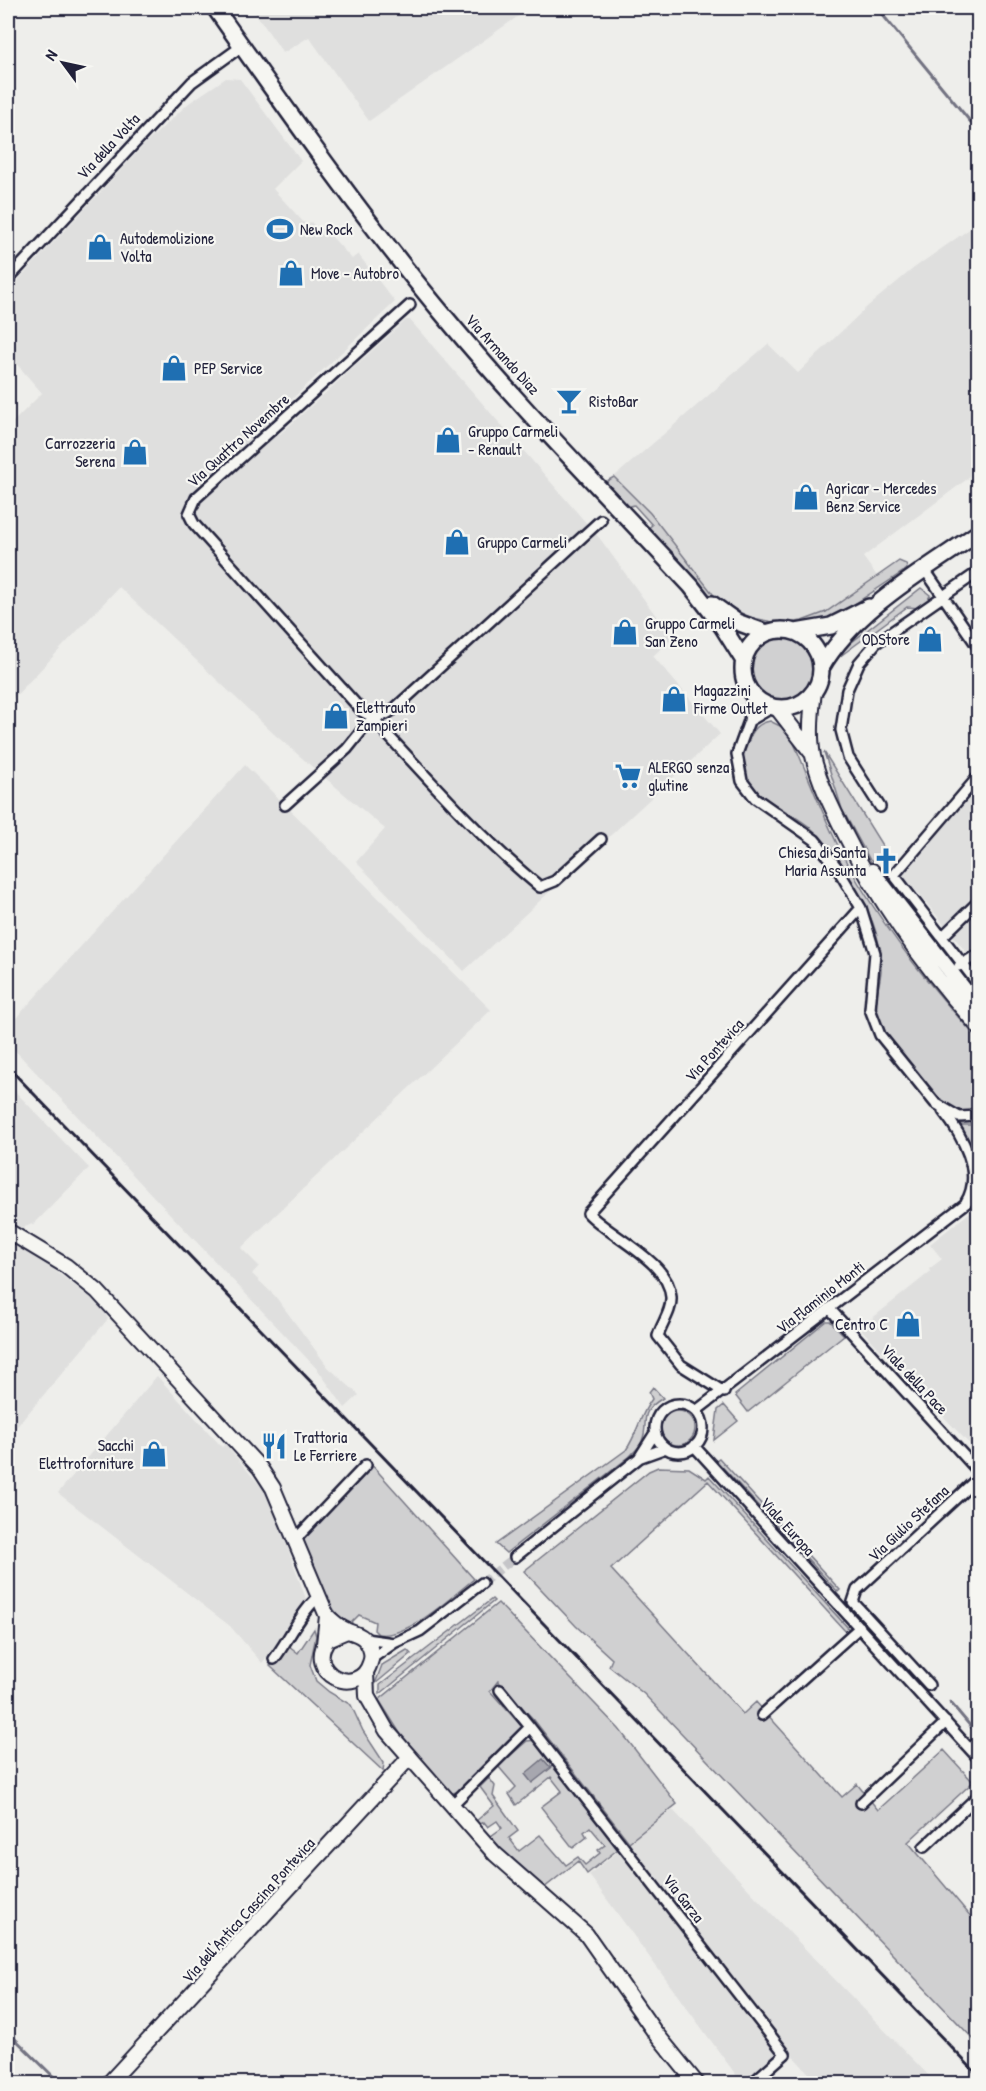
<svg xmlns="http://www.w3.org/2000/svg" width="986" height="2091" font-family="'Patrick Hand',sans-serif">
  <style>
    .built { fill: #dfdfde }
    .green { fill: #d0d0d1; stroke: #797986; stroke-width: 1.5 }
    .water { fill: #a7a7af; stroke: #727281; stroke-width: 1.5 }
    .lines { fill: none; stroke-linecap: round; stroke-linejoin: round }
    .stream { stroke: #727281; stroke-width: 3 }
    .street-tunnel { stroke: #c5c5c8; stroke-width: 9; stroke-dasharray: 9 4.5; stroke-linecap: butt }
    .street-casing { stroke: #22223b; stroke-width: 14 }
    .secondary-casing { stroke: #22223b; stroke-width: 18 }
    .primary-casing { stroke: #22223b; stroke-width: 20 }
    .street { stroke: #f6f6f2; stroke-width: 9 }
    .secondary { stroke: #f6f6f2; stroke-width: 14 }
    .primary { stroke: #f6f6f2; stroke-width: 15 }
    .rail { stroke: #22223b; stroke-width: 3 }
    .labels { text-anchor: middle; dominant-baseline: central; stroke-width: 4.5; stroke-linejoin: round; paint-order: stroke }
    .street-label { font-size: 16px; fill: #22223b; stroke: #f6f6f2 }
    .poi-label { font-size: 16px; fill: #22223b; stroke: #f6f6f2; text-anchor: start }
  </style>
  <rect width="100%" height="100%" fill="#eeeeeb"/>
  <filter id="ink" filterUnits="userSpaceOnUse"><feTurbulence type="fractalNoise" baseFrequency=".0167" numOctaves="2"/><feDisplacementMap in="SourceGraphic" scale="12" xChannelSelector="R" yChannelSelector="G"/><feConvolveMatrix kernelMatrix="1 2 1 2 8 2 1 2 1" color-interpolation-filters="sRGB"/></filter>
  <g filter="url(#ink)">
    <path class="built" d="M 252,8 L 530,8 L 369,121 L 309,37 L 283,53 Z
      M 226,78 L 240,79 L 301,161 L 273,189 L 307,226 L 311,222 L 319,231 L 323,227 L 352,259 L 358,254 L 395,302 L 256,433 L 280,434 L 406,320 L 410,320 L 601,540 L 672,638 L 653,656 L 720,734 L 464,971 L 356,862 L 385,829 L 274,734 L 119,587 L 8,704 L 8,427 L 42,393 L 8,354 L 8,291 L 147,142 L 189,103 Z
      M 978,223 L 978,471 L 863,557 L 877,576 L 826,612 L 802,621 L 783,624 L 748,617 L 734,611 L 716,598 L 650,513 L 614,477 L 768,344 L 798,373 L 868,306 L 914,268 Z
      M 245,765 L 491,1010 L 241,1248 L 259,1266 L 252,1274 L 275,1296 L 328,1367 L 359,1395 L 345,1408 L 318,1370 L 8,1043 L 8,1027 Z
      M 978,784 L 978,967 L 920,895 L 898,872 Z
      M 8,1084 L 89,1168 L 35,1223 L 22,1228 L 8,1220 Z
      M 978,1206 L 978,1450 L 977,1452 L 860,1328 L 930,1272 L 929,1269 L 942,1259 L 930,1244 Z
      M 8,1241 L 50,1267 L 99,1304 L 108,1319 L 8,1437 Z
      M 157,1376 L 222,1447 L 225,1444 L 269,1496 L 306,1599 L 282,1638 L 262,1663 L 230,1626 L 58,1493 Z
      M 671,1808 L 810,1954 L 936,2083 L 818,2083 L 788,2051 L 772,2058 L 742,2083 L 589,1875 Z"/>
    <path class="green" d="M 614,477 L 650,513 L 716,598 L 748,617 L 783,624 L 802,621 L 826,612 L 899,561 L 906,564 L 907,569 L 832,619 L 801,627 L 756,625 L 705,594 L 646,530 L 652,525 L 634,505 L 626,507 L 607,487 L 607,481 Z
      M 921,588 L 930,595 L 927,603 L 920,608 L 907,607 L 839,657 L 843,649 Z
      M751 669a31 31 0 1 1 62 0a31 31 0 1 1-62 0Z
      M 770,721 L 784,728 L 793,741 C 811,782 826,825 847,863 C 882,926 929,986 978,1039 L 978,1111 C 973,1111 965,1113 960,1112 C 934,1105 882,1038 877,1012 C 874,998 880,985 881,971 C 882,946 874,919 860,898 C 846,875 832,849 813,830 C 786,805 724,791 748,741 C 753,730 758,723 770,721 Z
      M 824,752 L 885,850 L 871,862 L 842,809 Z
      M 961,1125 L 978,1125 L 978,1160 Z
      M 826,1321 L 830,1321 L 844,1335 L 748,1412 L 735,1395 Z
      M 653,1387 L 663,1398 C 636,1414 650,1422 642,1441 C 640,1447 633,1453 629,1457 L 506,1553 L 496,1544 L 626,1450 C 638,1433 639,1416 652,1399 L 649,1392 Z
      M 724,1405 L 738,1421 L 714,1440 L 718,1410 Z
      M661 1428a17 17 0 1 1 34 0a17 17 0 1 1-34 0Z
      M 719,1458 L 840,1590 L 838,1592 L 716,1460 Z
      M 371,1464 L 474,1579 C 451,1597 408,1639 378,1634 L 374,1630 L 375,1622 L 359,1615 L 351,1623 C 330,1621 309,1559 301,1540 Z
      M 658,1467 L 689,1468 L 706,1479 L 709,1476 L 848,1628 L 846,1632 L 708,1481 L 611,1569 L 743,1714 L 756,1702 L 842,1797 L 857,1784 L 878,1810 L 944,1750 L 973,1782 L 908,1842 L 978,1925 L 978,2044 L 644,1694 L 609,1666 L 612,1659 L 576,1626 L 524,1571 L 649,1471 Z
      M 492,1599 L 494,1601 L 380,1694 L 380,1685 Z
      M 498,1603 L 619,1729 L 677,1804 L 629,1842 L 534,1720 L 498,1681 L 490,1691 L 523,1728 L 457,1792 L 452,1793 L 417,1760 L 379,1700 Z
      M 314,1629 L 316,1636 L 310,1665 L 316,1681 L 329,1692 L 351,1705 L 363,1731 L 384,1763 L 383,1771 L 270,1666 L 289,1646 L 298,1653 Z
      M 407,1650 L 411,1654 L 375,1684 L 382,1665 Z
      M 536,1740 L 622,1846 L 587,1874 L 578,1861 L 544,1888 L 488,1838 L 502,1828 L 497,1821 L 488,1827 L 484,1822 L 479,1825 L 476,1821 L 494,1806 L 480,1787 L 489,1778 L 495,1786 L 493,1796 L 518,1831 L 509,1838 L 519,1851 L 540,1835 L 566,1865 L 578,1857 L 585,1865 L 600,1853 L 598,1850 L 605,1845 L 590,1827 L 584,1832 L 587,1837 L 573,1848 L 541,1807 L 562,1791 L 551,1777 L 516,1805 L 509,1794 L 516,1787 L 498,1766 L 527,1741 Z"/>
    <path class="water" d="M 543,1759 L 551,1768 L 532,1783 L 525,1774 Z"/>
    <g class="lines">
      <path class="stream" d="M 877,8 L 978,131
        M 950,1702 L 978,1735
        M 8,2032 L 61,2084"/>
      <path class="street-tunnel" d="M 482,1583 L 515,1557"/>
      <g class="street-casing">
        <path id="street" d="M 8,279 L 192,82 L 242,46
          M 410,305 L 196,498 L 189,514 L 194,524 L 363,712 C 376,720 381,718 393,710 L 601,520
          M 925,570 L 978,647
          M 753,694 L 749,721 L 737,754 L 742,781 L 755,798 L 815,840 L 836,866 L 861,908 L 875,953 L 870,1009 L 880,1035 L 935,1103 L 959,1117 L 978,1116
          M 749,721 L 773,707
          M 978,777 L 894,875 L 978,984
          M 285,805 L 347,749 L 372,718 C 426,776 479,837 540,887 L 555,881 L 601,839
          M 880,807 L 848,757 L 841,730 L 847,690 L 859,663 L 876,643 L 978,572
          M 942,937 L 978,902
          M 959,966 L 975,956
          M 943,1111 C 962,1135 984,1173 966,1202
          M 829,1308 L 978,1471
          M 724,1392 L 681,1365 L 658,1336 C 662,1323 672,1311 671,1297 C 669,1261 610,1237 588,1213 L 861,908
          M655 1428a24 24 0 1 1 48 0a24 24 0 1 1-48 0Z
          M 696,1411 L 978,1194
          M 694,1446 L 978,1758
          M 641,1457 L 666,1448
          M 295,1540 L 366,1465
          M 515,1557 L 639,1458 L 655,1433
          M 365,1639 L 394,1643
          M 274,1659 C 286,1644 306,1603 320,1597
          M 371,1659 L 394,1643 L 420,1631 L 482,1583
          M 929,1685 L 853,1602 L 857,1590 L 978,1478
          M 500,1690 L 530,1727
          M 762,1715 L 860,1627
          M 861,1803 L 946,1722
          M 453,1804 L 530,1727 L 785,2054 L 751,2084
          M 924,1847 L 978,1796"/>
      </g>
      <g class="secondary-casing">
        <path id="secondary" d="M 814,692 C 811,713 809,735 813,756 C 819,782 832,808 844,832 C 879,903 925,967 978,1026
          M 777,708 L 811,752
          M 872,871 L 978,1007
          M 8,1231 L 66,1266 L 97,1291 L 260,1468 L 273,1488 L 327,1616 L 324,1644
          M 327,1616 C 333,1621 339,1627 346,1630 C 353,1634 360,1633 366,1641 C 371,1647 373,1656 370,1663 C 359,1699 303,1674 328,1639 L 347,1631
          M 366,1672 L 367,1696 L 387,1731 L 495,1854 L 586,1934 L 654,2031 L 697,2084
          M 108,2084 L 410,1757"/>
      </g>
      <g class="primary-casing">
        <path id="primary" d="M 215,8 C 289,113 363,219 446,318 C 523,411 609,497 691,586 L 722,626 L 744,661
          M 712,604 L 737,622 L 767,633
          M743 669a39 39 0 1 1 78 0a39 39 0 1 1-78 0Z
          M 796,632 L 831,626 L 869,607
          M 821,668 C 855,609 923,571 978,533"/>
      </g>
      <use href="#street" class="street"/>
      <use href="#secondary" class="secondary"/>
      <use href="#primary" class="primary"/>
      <path class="rail" d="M 8,1067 L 978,2075"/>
    </g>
  </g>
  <defs>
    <g id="stadium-bare" transform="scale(2.07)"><path d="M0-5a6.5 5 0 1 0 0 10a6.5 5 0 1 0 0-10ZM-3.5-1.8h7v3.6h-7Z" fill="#1f6fb2" stroke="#f6f6f2" stroke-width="2.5" paint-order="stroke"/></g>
    <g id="shop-bare" transform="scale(2.07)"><path d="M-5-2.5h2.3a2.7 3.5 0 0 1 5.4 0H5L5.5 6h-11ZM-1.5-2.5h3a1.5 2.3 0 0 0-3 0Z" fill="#1f6fb2" stroke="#f6f6f2" stroke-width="2.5" paint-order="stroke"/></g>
    <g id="bar-bare" transform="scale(2.07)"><path d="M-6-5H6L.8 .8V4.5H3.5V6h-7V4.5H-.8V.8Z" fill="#1f6fb2" stroke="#f6f6f2" stroke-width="2.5" paint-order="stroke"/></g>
    <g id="supermarket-bare" transform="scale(2.07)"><path d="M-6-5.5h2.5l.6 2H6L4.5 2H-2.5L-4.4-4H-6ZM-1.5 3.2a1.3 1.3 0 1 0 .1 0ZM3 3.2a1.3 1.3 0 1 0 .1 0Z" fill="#1f6fb2" stroke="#f6f6f2" stroke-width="2.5" paint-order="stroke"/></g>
    <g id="church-bare" transform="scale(2.07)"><path d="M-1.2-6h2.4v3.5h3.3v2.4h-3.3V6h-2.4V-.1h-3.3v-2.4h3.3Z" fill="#1f6fb2" stroke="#f6f6f2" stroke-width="2.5" paint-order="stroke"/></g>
    <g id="restaurant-bare" transform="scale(2.07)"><path d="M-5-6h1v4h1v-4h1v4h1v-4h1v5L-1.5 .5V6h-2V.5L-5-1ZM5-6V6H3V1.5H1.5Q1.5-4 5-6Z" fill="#1f6fb2" stroke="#f6f6f2" stroke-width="2.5" paint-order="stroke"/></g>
  </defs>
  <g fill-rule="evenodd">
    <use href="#stadium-bare" x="280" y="229"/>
    <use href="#shop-bare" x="100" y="247"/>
    <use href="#shop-bare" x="291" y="273"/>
    <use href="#shop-bare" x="174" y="368"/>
    <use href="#bar-bare" x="569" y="401"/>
    <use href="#shop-bare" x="448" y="440"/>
    <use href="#shop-bare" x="135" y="452"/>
    <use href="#shop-bare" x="806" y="497"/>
    <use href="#shop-bare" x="457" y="542"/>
    <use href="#shop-bare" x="625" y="632"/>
    <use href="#shop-bare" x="930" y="639"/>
    <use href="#shop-bare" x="674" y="699"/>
    <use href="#shop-bare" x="336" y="716"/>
    <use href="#supermarket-bare" x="628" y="776"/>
    <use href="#church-bare" x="886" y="861"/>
    <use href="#shop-bare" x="908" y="1324"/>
    <use href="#restaurant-bare" x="274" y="1446"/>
    <use href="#shop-bare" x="154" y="1454"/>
  </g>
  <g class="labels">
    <g class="street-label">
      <text transform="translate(108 146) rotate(-47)">Via della Volta</text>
      <text transform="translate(503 354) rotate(48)">Via Armando Diaz</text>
      <text transform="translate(238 440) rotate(-42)">Via Quattro Novembre</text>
      <text transform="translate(714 1050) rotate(-48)">Via Pontevica</text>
      <text transform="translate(820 1297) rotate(-38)">Via Flaminio Monti</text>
      <text transform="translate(915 1379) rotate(47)">Viale della Pace</text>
      <text transform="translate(908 1523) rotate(-43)">Via Giulio Stefana</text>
      <text transform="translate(788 1526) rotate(48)">Viale Europa</text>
      <text transform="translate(684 1898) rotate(52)">Via Garza</text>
      <text transform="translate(248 1910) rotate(-48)">Via dell'Antica Cascina Pontevica</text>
    </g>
    <g class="poi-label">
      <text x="300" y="229">New Rock</text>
      <text x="120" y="238">Autodemolizione<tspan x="120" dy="18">Volta</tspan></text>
      <text x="311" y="273">Move - Autobro</text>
      <text x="194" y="368">PEP Service</text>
      <text x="589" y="401">RistoBar</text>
      <text x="468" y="431">Gruppo Carmeli<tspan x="468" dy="18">- Renault</tspan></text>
      <text x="115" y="443" text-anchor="end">Carrozzeria<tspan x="115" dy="18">Serena</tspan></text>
      <text x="826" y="488">Agricar - Mercedes<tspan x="826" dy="18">Benz Service</tspan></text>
      <text x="477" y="542">Gruppo Carmeli</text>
      <text x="645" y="623">Gruppo Carmeli<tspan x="645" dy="18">San Zeno</tspan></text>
      <text x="910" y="639" text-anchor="end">ODStore</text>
      <text x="694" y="690">Magazzini<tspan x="694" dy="18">Firme Outlet</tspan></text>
      <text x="356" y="707">Elettrauto<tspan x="356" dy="18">Zampieri</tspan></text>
      <text x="648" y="767">ALERGO senza<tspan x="648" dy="18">glutine</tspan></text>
      <text x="866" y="852" text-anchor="end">Chiesa di Santa<tspan x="866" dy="18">Maria Assunta</tspan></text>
      <text x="888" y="1324" text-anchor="end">Centro C</text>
      <text x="294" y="1437">Trattoria<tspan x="294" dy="18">Le Ferriere</tspan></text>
      <text x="134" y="1445" text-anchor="end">Sacchi<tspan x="134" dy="18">Elettroforniture</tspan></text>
    </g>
  </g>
  <rect width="986" height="2091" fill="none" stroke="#f6f6f2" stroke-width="30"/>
  <rect x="15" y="15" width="956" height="2061" fill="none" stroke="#22223b" stroke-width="2" filter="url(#ink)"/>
  <g transform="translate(63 63) rotate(303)" stroke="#f6f6f2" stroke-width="4.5" paint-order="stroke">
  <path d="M0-4.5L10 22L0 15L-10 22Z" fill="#22223b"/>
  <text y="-9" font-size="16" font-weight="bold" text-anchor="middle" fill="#22223b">N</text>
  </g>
</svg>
